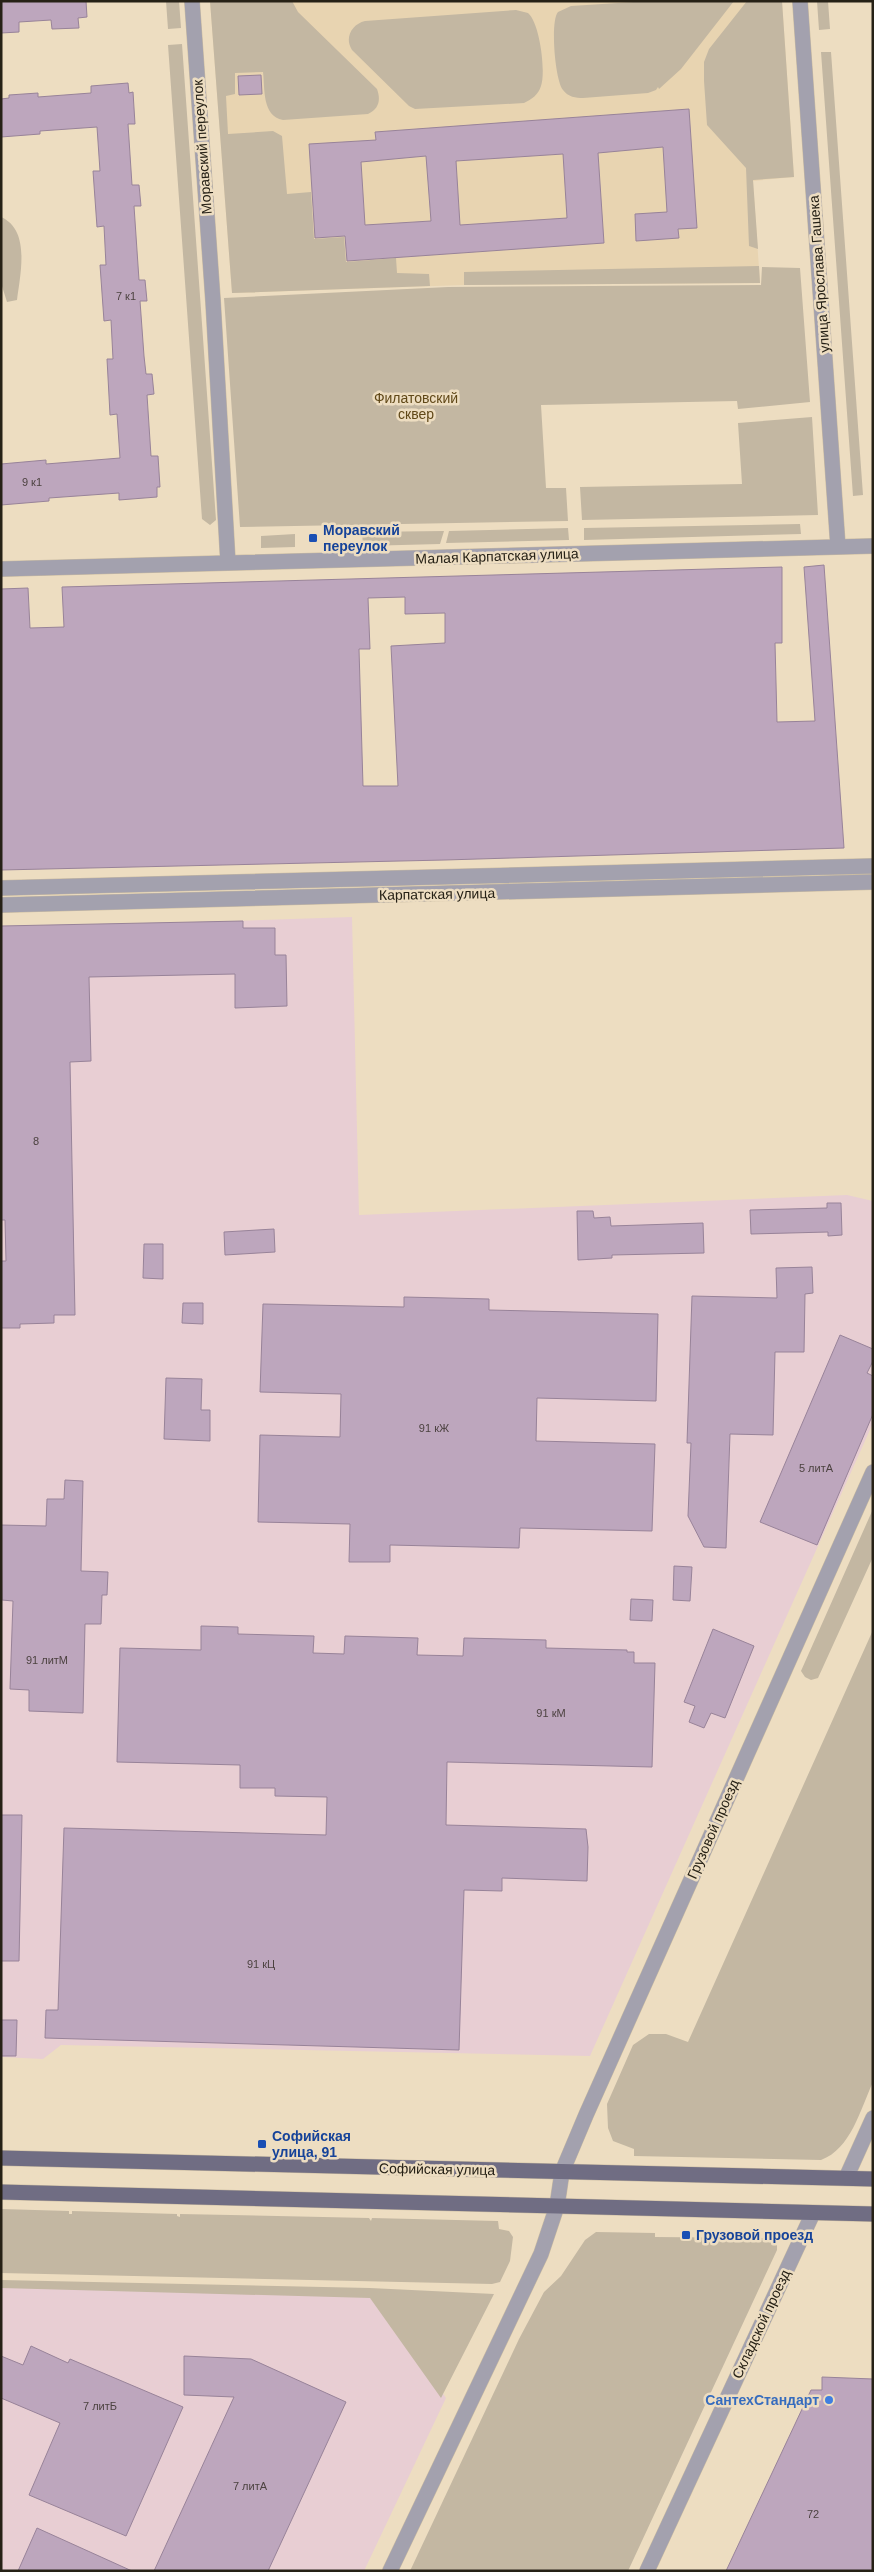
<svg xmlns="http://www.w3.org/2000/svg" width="874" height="2572" font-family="Arial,sans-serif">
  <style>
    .industrial { fill: #e8ced3 }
    .built { fill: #e8d4b1 }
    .green { fill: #c3b7a2 }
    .building { fill: #bda6bd; stroke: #988399; fill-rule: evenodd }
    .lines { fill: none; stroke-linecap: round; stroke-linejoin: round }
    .minor-casing { stroke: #c9bba2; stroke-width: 16 }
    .tertiary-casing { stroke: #c9bba2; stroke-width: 16 }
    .primary-casing { stroke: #c9bba2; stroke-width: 16 }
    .minor { stroke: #a3a1ae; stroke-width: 15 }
    .tertiary { stroke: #a3a1ae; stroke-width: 15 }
    .primary { stroke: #706d83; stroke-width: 15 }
    .transit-dot { fill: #1a4fb4; stroke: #edddc1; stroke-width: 2 }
    .shop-dot { fill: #3f7fe0; stroke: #edddc1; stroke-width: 2 }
    .labels { text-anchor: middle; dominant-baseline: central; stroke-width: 5; stroke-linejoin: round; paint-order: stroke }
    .number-label { font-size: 11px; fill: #4c4240 }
    .street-label { font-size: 14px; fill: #262116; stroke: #edddc1 }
    .park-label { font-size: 14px; fill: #604818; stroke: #edddc1 }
    .transit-label { font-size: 14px; font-weight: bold; fill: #164399; stroke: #edddc1; text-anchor: start }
    .shop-label { font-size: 14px; font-weight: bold; fill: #366cbe; stroke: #edddc1; text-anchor: end }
  </style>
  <rect width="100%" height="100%" fill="#edddc1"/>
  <path class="industrial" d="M 352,917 L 359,1215 L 847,1195 L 873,1201 L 873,1423 L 590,2056 L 61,2045 L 43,2059 L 1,2057 L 1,929 Z
    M 1,2283 L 377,2296 L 446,2398 L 364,2571 L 1,2571 Z"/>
  <path class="built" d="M 210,1 L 782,1 L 794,177 L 753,181 L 760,283 L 464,285 L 232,293 Z"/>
  <path class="green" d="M 166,1 L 179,1 L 181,28 L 168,29 Z
    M 210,1 L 292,1 L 298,12 L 377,89 C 381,100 379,109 368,114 L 283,120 C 262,116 265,89 263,72 L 235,73 L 235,94 L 226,96 L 228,134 L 273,131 L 282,136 L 287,194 L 311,192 L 314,239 L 344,237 L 346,262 L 396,258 L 397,273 L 429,274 L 430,286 L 232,293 Z
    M 649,1 L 734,1 L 681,69 L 659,89 L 658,87 L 656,90 L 648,93 L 583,98 C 576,98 568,97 563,90 C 555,80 550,21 558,12 L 571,6 Z
    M 747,1 L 782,1 L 794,177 L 753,180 L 758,249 L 749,246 L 746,168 L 707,125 L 704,81 L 704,62 L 709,49 Z
    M 817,1 L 828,1 L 830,29 L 819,30 Z
    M 516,10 L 528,13 C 540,23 546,72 541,86 C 538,95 532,99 524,103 L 415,109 L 409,106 L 352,50 C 344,38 352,24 365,21 Z
    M 182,44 L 216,520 L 210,525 L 202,519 L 168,45 Z
    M 821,52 L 831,52 L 863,495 L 853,496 Z
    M 1,217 C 31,230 20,275 17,300 L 7,302 L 1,283 Z
    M 759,266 L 760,283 L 464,285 L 464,272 Z
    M 762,267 L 800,268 L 810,402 L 738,409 L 737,401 L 541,405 L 546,488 L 566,488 L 568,521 L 240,527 L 224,298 L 448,287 L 761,285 Z
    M 812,417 L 818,515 L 582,520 L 580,487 L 742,484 L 738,423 Z
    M 800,524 L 801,534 L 584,540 L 584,528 Z
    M 568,528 L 569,540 L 446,543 L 449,531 Z
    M 444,531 L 440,544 L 363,546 L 362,532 Z
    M 295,534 L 295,547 L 261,548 L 261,536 Z
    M 873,1509 L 873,1557 L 818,1678 L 811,1680 L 805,1677 L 801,1671 Z
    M 873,1630 L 873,2082 C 860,2110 851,2149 821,2160 L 634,2156 L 634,2149 L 613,2141 L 608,2128 L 607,2104 L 633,2045 L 649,2034 L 666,2034 L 688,2042 Z
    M 1,2209 L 69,2211 L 69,2214 L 72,2214 L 72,2211 L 177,2214 L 177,2216 L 180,2217 L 180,2214 L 369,2218 L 371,2221 L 372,2218 L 498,2221 L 499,2229 L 509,2231 L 513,2237 L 510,2261 L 500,2282 L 492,2284 L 1,2273 Z
    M 596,2232 L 655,2233 L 655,2237 L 768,2238 L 777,2245 L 777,2250 L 628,2571 L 410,2571 L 519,2339 L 544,2292 L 561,2276 L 585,2240 Z
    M 1,2280 L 370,2288 L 494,2294 L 441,2398 L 370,2298 L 1,2288 Z"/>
  <path class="building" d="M 1,1 L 86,1 L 87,17 L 78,18 L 79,28 L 52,29 L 51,20 L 19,22 L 19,32 L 1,33 Z
    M 261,75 L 262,94 L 239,95 L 238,76 Z
    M 128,83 L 129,93 L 133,92 L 135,124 L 128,124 L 132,185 L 139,185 L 141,206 L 134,206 L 139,280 L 145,280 L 147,301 L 140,301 L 144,356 L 146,374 L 152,374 L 154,394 L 147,395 L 151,456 L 158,456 L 160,487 L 157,487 L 157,497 L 119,500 L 119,493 L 49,498 L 49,501 L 1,505 L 1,464 L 46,460 L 46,464 L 120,458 L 117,414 L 110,415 L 109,396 L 107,359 L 113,359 L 111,320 L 104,321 L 100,265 L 106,265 L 104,226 L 97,227 L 93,171 L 100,171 L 97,127 L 40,131 L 40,134 L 1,137 L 1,99 L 9,98 L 9,95 L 38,93 L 38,97 L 91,93 L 91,86 Z
    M 689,109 L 697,228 L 678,229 L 679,238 L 636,241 L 635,214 L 667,212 L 663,147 L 598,153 L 604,243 L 347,261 L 345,236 L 315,238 L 309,144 L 376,140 L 375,132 ZM 563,154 L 567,218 L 460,225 L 456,161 ZM 426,156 L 431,221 L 365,225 L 361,162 Z
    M 824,565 L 844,848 L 445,860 L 1,870 L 1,589 L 28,588 L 30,628 L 64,627 L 62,587 L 782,567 L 782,643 L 775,643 L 777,722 L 815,721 L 804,567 ZM 405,597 L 405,614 L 445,613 L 445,643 L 391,646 L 398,786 L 363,786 L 359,649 L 370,649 L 368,598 Z
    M 243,921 L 243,928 L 275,928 L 275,955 L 286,955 L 287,1006 L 235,1008 L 235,974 L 89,977 L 91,1061 L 70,1062 L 75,1315 L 54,1315 L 54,1323 L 20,1324 L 20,1328 L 1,1328 L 1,1261 L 6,1261 L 5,1220 L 1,1220 L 1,926 Z
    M 827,1203 L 841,1203 L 842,1235 L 828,1236 L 828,1232 L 751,1234 L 750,1210 L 827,1208 Z
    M 577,1211 L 593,1211 L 594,1218 L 610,1217 L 611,1226 L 703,1223 L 704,1253 L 612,1255 L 612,1258 L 578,1260 Z
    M 274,1229 L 275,1252 L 225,1255 L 224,1232 Z
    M 144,1244 L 163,1244 L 163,1279 L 143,1278 Z
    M 812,1267 L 813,1293 L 805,1294 L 804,1352 L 775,1352 L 773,1435 L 730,1434 L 726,1548 L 704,1547 L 688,1516 L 691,1443 L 687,1443 L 692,1296 L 777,1298 L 776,1268 Z
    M 404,1297 L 489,1299 L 489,1310 L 658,1314 L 656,1401 L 537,1398 L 536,1441 L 655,1444 L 652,1531 L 520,1528 L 519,1548 L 390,1545 L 390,1562 L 349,1562 L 350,1524 L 258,1522 L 260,1435 L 340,1437 L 341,1394 L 260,1392 L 263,1304 L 404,1307 Z
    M 183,1303 L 203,1303 L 203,1324 L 182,1323 Z
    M 840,1335 L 873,1349 L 873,1361 L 867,1373 L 873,1376 L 873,1414 L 817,1545 L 760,1522 Z
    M 166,1378 L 202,1379 L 201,1410 L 210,1410 L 210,1441 L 164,1439 Z
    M 65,1480 L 83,1481 L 81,1571 L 108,1572 L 107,1595 L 102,1595 L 101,1624 L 85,1624 L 83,1713 L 29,1711 L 29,1690 L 10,1689 L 13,1601 L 2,1600 L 1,1525 L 46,1526 L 47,1499 L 64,1499 Z
    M 674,1566 L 692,1567 L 690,1601 L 673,1600 Z
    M 631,1599 L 653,1600 L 652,1621 L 630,1620 Z
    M 201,1626 L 238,1627 L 238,1634 L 314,1636 L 313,1653 L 344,1654 L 345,1636 L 418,1638 L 417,1655 L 463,1656 L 464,1638 L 546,1640 L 546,1648 L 627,1650 L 627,1652 L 634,1652 L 634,1663 L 655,1663 L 652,1767 L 447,1762 L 446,1825 L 586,1829 L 588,1847 L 587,1881 L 502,1878 L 502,1891 L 464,1890 L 459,2050 L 45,2038 L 46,2010 L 58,2010 L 64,1828 L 326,1835 L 327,1797 L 275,1796 L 275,1788 L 240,1788 L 240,1765 L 117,1762 L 120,1648 L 201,1650 Z
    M 713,1629 L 754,1646 L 725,1718 L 711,1713 L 704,1728 L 689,1722 L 695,1706 L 684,1702 Z
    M 1,1815 L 22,1815 L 19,1961 L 1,1961 Z
    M 1,2020 L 17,2020 L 16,2056 L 1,2056 Z
    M 31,2346 L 68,2363 L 70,2359 L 183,2407 L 126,2536 L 29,2495 L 60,2423 L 1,2398 L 1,2356 L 23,2365 Z
    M 184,2356 L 251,2359 L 346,2402 L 268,2571 L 154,2571 L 234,2397 L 184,2395 Z
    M 822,2377 L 873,2379 L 873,2571 L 726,2571 L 811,2390 L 822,2390 Z
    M 37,2528 L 132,2571 L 18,2571 Z"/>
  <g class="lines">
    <g class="minor-casing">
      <path id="minor" d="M 192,1 L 213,301 L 228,563
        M 800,1 L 838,547
        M 1,569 L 873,546
        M 1,888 L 873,866
        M 1,905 L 873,882
        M 562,2172 L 586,2115 L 873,1472
        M 846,2178 L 873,2118
        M 647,2571 L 813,2213"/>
    </g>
    <g class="tertiary-casing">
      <path id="tertiary" d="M 390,2571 L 541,2254 L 557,2206 L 562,2172"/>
    </g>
    <g class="primary-casing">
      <path id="primary" d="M 1,2158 L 873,2179
        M 1,2192 L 873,2214"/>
    </g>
    <use href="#minor" class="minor"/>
    <use href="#tertiary" class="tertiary"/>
    <use href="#primary" class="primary"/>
  </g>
  <g class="transit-dot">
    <rect x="308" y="533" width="10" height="10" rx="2.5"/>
    <rect x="257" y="2139" width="10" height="10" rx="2.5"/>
    <rect x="681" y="2230" width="10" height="10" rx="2.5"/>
  </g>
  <circle class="shop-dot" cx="829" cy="2400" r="5"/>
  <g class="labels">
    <g class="number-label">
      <text x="126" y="296">7 к1</text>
      <text x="32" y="482">9 к1</text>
      <text x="36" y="1141">8</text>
      <text x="434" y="1428">91 кЖ</text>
      <text x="816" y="1468">5 литА</text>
      <text x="47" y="1660">91 литМ</text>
      <text x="551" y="1713">91 кМ</text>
      <text x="261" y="1964">91 кЦ</text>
      <text x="100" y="2406">7 литБ</text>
      <text x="250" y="2486">7 литА</text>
      <text x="813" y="2514">72</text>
    </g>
    <g class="street-label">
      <text transform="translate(202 147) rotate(-94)">Моравский переулок</text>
      <text transform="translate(819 274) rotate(-94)">улица Ярослава Гашека</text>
      <text transform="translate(497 556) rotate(-2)">Малая Карпатская улица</text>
      <text transform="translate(437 894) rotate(-1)">Карпатская улица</text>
      <text transform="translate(713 1829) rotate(-66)">Грузовой проезд</text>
      <text transform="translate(437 2169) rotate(1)">Софийская улица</text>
      <text transform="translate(761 2324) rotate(-65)">Складской проезд</text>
    </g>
    <g class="park-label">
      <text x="416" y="398">Филатовский<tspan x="416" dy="16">сквер</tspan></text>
    </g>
    <g class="transit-label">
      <text x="323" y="530">Моравский<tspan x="323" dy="16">переулок</tspan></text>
      <text x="272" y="2136">Софийская<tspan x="272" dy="16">улица, 91</tspan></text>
      <text x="696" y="2235">Грузовой проезд</text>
    </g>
    <g class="shop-label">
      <text x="819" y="2400">СантехСтандарт</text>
    </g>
  </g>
  <rect width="874" height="2572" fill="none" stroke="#262116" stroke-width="5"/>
</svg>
